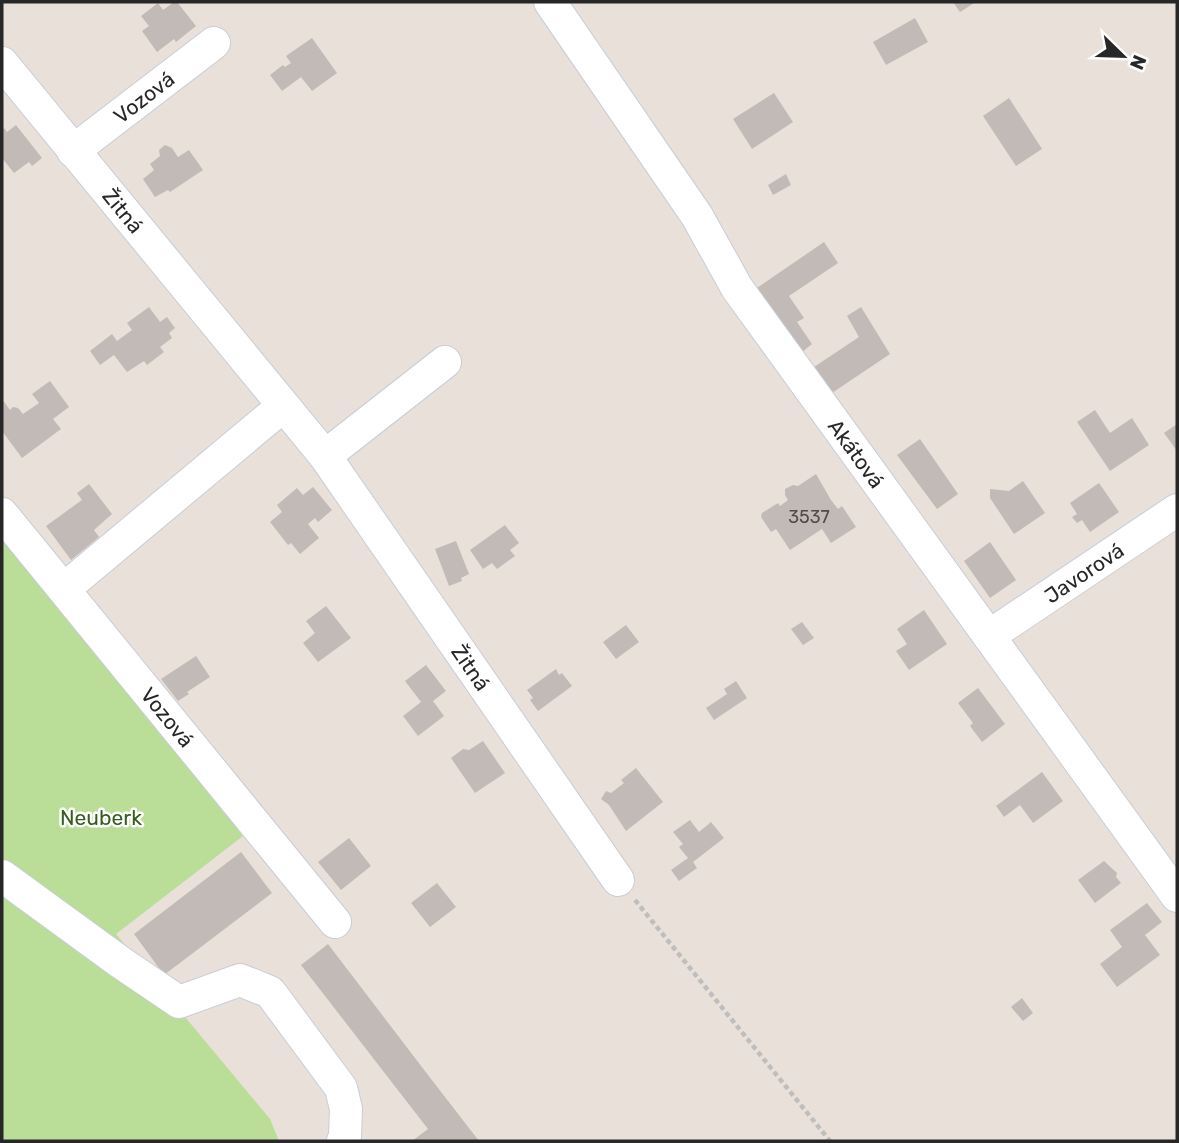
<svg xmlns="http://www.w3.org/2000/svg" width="1179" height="1143" font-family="Rubik,sans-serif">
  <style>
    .park { fill: #badd98 }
    .building { fill: #c1bab6 }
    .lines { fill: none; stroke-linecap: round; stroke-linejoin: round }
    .minor-casing { stroke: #c8cdd8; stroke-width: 34 }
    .path { stroke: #bebebe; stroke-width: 4.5; stroke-dasharray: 5 3.5; stroke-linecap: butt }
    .minor { stroke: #fff; stroke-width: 32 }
    .labels { text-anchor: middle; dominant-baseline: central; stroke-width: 5; stroke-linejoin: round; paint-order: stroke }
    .number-label { font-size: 18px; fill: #4e4c4b }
    .street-label { font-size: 21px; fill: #272727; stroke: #fff }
    .park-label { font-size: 21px; fill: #345e1d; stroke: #fff }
  </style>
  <rect width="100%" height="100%" fill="#e9e0d9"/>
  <path class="park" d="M 2,533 L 59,600 L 243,836 L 116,934 L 270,1119 L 279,1141 L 2,1141 Z"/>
  <path class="building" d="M 174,2 L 177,2 L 196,26 L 176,42 L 174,39 L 157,52 L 142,31 L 149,26 L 141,16 L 158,3 L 163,10 Z
    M 953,2 L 976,2 L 960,12 Z
    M 915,18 L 928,42 L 886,65 L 873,42 Z
    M 312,38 L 337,73 L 312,91 L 301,77 L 282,91 L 270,75 L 283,65 L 285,67 L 291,63 L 286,56 Z
    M 774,93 L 793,122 L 752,149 L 733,119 Z
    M 1009,98 L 1042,149 L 1016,166 L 983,116 Z
    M 16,125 L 42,158 L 32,166 L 29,162 L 14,173 L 2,158 L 2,130 L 4,128 L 7,132 Z
    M 165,145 L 172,148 L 178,157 L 189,150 L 203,170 L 170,192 L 168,190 L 155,197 L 143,179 L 154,170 L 150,164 L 160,156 L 159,150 Z
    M 786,174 L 791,185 L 773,195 L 768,185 Z
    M 824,242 L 838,263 L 789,296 L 804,318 L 797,322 L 812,344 L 801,353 L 757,288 Z
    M 149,307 L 160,322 L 167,317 L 175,328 L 169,333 L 172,338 L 160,347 L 164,352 L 147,365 L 144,361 L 127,372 L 114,355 L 100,365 L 90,351 L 112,334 L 117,341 L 132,330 L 127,323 Z
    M 861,307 L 890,354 L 829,395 L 811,369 L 859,337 L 847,316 Z
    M 50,381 L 69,407 L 53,419 L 61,429 L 22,458 L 2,431 L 2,399 L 10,410 L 13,407 L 18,408 L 23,414 L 39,403 L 32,394 Z
    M 1095,410 L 1110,433 L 1132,418 L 1149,445 L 1110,471 L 1077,422 Z
    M 1177,424 L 1177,451 L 1164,433 Z
    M 920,439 L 958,494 L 937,509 L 897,455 Z
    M 816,474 L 831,500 L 838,509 L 842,506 L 856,527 L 831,543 L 822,529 L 790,550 L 776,529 L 771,532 L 761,517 L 762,513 L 778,503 L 780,506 L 788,500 L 785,495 L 785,489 L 793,485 L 798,486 Z
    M 1023,481 L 1045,513 L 1014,534 L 990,498 L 990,489 L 1009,491 Z
    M 1099,483 L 1119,512 L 1090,532 L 1082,520 L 1077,523 L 1072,517 L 1077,514 L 1070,503 Z
    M 89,484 L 112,514 L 94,530 L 99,537 L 71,560 L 46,526 L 82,500 L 77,493 Z
    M 313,487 L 332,510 L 318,522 L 315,518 L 308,524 L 319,538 L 300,554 L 291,543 L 288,545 L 270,522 L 282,512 L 277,505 L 297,488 L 303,495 Z
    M 505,525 L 519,543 L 510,550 L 515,556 L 497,569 L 492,563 L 483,569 L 470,550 Z
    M 456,541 L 469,574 L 461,578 L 462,581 L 449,586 L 435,549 Z
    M 990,542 L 1016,580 L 990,598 L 964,561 Z
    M 326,606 L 351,638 L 318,662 L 303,643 L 315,633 L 306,621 Z
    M 924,610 L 947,644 L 909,670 L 896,651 L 907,644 L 897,629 Z
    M 802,622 L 814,638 L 803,645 L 791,629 Z
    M 626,625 L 639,642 L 616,659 L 603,642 Z
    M 196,656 L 210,677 L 187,692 L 189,694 L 178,701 L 161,679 Z
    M 426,665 L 446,691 L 433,701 L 444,716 L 418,736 L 403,716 L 421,702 L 405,681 Z
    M 556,669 L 559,675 L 562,673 L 572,686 L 538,711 L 530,700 L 533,698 L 527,690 Z
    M 736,681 L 747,698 L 714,720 L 706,708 L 727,694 L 724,689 Z
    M 978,688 L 1005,724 L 982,742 L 970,726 L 973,723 L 958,703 Z
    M 483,741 L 505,773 L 475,793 L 451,758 L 463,749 L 469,750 Z
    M 636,768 L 663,802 L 626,831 L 609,805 L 601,799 L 606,791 L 611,793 L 624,783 L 621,780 Z
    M 1042,772 L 1063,801 L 1033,823 L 1020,805 L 1004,817 L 996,806 Z
    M 690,820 L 699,832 L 711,822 L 724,838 L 693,862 L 697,868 L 679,881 L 671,870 L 688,858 L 679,847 L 683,844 L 673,832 Z
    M 349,838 L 371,866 L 341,890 L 318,862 Z
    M 241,852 L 272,893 L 164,975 L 134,934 Z
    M 1104,861 L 1117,873 L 1116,877 L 1121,883 L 1095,903 L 1078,880 Z
    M 437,883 L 456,907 L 430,927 L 411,903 Z
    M 1147,903 L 1162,922 L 1145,935 L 1160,955 L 1117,987 L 1100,964 L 1122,947 L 1110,930 Z
    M 328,944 L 428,1075 L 479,1141 L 412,1141 L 428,1129 L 301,965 Z
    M 1022,998 L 1033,1013 L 1023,1021 L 1011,1007 Z"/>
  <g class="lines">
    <g class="minor-casing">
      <g id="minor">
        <path id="s1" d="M 550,2 L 697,216 L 737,288 L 1177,896"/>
        <path id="s2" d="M 2,63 L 325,456 L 445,362"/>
        <path id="s3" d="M 73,151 L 214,43"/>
        <path id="s4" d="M 325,456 L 618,880"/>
        <path id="s5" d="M 2,514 L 335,922"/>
        <path d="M 64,589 L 283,406"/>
        <path id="s6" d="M 989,636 L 1177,510"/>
        <path d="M 2,876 L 120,962 L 179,1002 L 240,980 L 270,992 L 341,1088 L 346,1109 L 345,1136 L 343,1141"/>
      </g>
    </g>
    <path class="path" d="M 635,900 L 830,1141"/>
    <use href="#minor" class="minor"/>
  </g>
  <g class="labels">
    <g class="number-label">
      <text x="809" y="517">3537</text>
    </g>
    <g class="street-label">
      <text stroke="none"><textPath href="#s3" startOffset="89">Vozová</textPath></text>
      <text stroke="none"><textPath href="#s2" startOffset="191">Žitná</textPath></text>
      <text stroke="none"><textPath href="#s1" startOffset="546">Akátová</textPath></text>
      <text stroke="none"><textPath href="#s6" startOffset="114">Javorová</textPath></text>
      <text stroke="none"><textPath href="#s4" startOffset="257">Žitná</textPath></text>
      <text stroke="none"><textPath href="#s5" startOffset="262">Vozová</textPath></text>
    </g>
    <g class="park-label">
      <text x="101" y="817">Neuberk</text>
    </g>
  </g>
  <rect width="1179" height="1143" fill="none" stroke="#272727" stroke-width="7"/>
  <g transform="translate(1123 56) rotate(113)" stroke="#ffffff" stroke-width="5" paint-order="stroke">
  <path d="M0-5L12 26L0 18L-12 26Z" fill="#272727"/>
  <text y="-10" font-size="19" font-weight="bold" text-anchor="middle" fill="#272727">N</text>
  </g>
</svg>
